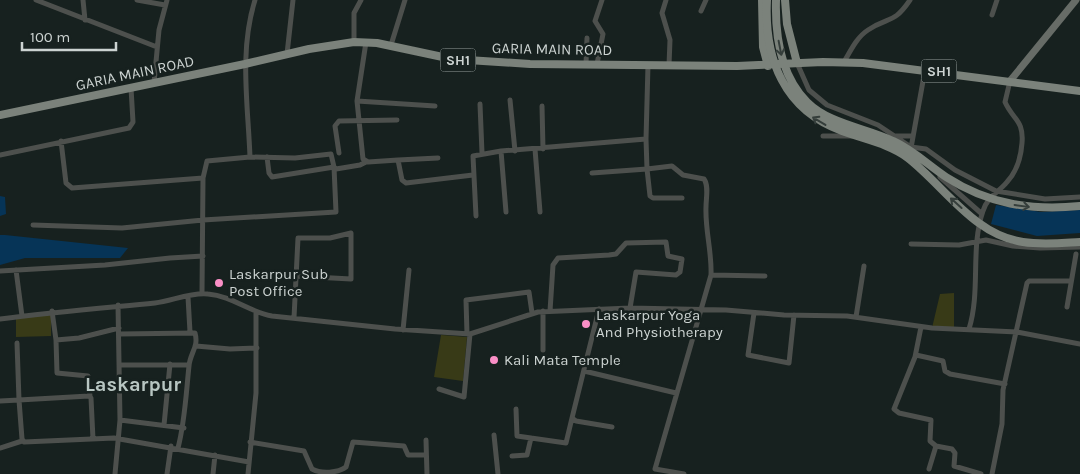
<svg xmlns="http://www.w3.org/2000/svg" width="1080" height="474" font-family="Karla,sans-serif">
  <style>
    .green { fill: #383a17 }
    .water { fill: #063457 }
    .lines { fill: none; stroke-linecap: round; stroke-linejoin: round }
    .minor { stroke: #4d504d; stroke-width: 5 }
    .secondary { stroke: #676c67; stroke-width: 7 }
    .primary { stroke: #7b827b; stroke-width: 8 }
    .primary-bridge { stroke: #7b827b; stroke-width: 8 }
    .oneway { stroke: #353e3b }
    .poi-dot { fill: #fa8fc6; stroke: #17211f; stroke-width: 2 }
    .labels { text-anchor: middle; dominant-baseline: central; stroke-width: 5; stroke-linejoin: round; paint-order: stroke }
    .shield { fill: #17211f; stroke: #969e9c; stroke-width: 1 }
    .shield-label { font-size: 14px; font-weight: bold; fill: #ccd3d1 }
    .street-label { font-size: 15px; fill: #ccd3d1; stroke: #17211f }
    .poi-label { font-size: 15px; fill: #ccd3d1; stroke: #17211f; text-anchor: start }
    .district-label { font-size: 20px; font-weight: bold; fill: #b8c6c2; stroke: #17211f }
  </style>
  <rect width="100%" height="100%" fill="#17211f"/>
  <path class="green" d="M 954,293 L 954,328 L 932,328 L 940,294 Z
    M 51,313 L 51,336 L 16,337 L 16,318 Z
    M 441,335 L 467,337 L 463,381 L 434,377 Z"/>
  <path class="water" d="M 0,196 L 5,197 L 6,214 L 0,216 Z
    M 996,205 L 1041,212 L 1080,210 L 1080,233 L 1037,236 L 991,224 Z
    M 0,235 L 5,235 L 128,248 L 120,258 L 25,258 L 0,265 Z"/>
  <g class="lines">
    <path class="minor" d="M 36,0 L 157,47
      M 83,0 L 85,20
      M 137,0 L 165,5
      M 666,0 L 662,13 L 670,40 L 669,65
      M 701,11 L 706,0
      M 992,15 L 997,0
      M 354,42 L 354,13 L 361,0
      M 366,42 L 357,101 L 363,159 L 368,162 L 398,160 L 402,180 L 406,183 L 473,175
      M 391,45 L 405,0
      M 287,54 L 293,0
      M 844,62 C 851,50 857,37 868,30 C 889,16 893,25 910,0
      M 797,63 L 809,90 L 827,105 L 878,125 L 911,147 L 926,149 L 955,170 L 996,191 L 1045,199 L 1080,197
      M 586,64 L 587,38
      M 597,64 L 603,34 L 595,21 L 602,0
      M 648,65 L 646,139 L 647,169 L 672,166 L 683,175 L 704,179 C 709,186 706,198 706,207 C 705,230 712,252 711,275 L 655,469 L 684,474
      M 154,83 L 159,30 L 167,0
      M 510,100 L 515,151
      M 357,101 L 435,106
      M 480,104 L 482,153
      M 542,106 L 543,149
      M 823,136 L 852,136
      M 896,136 L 913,136
      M 61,141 L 66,183 L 72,188 L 203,178
      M 911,148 L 925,70
      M 535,149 L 540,212
      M 339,153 L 335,126 L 339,121 L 397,120
      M 0,155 L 129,128 L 133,122 L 131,88
      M 250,157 C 248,104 239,51 255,0
      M 398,160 L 438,158
      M 592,173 L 647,169 L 650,196 L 653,198 L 682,198
      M 940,177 L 982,214
      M 506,212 L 501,151 L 646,139
      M 476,216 L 473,156 L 501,151
      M 33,225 L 122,228 L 203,220 L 336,212 L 334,167 L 272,177 L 269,173 L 267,157
      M 911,244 L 959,245 L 986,240 L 1013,246 L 1040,248 L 1080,247
      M 16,270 L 22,316
      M 0,271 L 105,265 L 170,258 L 203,256
      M 711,275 L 765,276
      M 202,293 L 203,178 L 207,161 L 250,157 L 295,158 L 331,154 L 334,167 L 336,169 L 360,165 L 366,162
      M 188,297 L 190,332
      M 1067,307 L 1076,254
      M 599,309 L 572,418 L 576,421 L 612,427
      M 52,311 L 56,340 L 57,373 L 88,376 L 90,396
      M 550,311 L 553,265 L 558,258 L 609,255 L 616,254 L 626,243 L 666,242 L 668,256 L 682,259 L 680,272 L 676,275 L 636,272 L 630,308
      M 754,313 L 748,355 L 789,363 L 794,315
      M 856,317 L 864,266
      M 294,318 L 298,238 L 330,238 L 351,233 L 351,279 L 296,276
      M 0,319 C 52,312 103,308 155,303 C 172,301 191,292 208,294 C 232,296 249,312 272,316 L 395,329 L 470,334 L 538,312 L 630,308 L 726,310 L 784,315 L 847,316 L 932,328 L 1017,332 L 1080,344
      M 921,327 L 915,357 L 894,409 L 899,413 L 931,420 L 930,441 L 936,446
      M 969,329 C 981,290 970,248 983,211 C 987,197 999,192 1007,182 C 1017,171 1021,157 1022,143 C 1024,120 1013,120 1005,102 L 1010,81
      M 403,330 L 409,270
      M 119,334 L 195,333 C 199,347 190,353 189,366 C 186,394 185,421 178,448
      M 467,334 L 466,300 L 529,292 L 532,313
      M 56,340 L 79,338 L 119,328
      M 196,346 L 230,349 L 257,348
      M 543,350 L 543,311
      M 916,355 L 943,361 L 945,371 L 950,374 L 1005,384
      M 119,365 L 189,365
      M 584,371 L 676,393
      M 439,389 L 464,397 L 470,334
      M 0,401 L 19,400 L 17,343
      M 516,409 L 517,436 L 566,443 L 572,418
      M 120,420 L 184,428
      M 164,425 L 170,364
      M 494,435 L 498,474
      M 93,439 L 91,398 L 89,396 L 19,400 L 22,439 L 24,442 L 114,438 L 249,462
      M 426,440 L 427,474
      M 250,442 L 304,451 L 312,469 C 321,474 338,473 346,467 L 353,442 L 404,446 L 408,455 L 426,455
      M 0,448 L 22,441
      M 512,456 L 527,455 L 531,438
      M 929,469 L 936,446 L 952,449 L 955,453 L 954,466 L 981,474
      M 115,474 L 120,420 L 118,305
      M 167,474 L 171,446
      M 213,474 L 215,455
      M 248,474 L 256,393 L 256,312
      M 992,474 L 1002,424 L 1003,390 L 1027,283 L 1029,281 L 1071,281"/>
    <path class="secondary" d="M 1010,81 L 1076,0"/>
    <path class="primary" d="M 762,0 L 763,47 L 768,66
      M 785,0 L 787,24 L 797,63
      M 0,115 L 245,64 L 309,49 L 354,42 L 377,43 L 452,59 L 530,64 L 737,66 L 823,62 L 863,63 L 1080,91"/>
    <path class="primary-bridge" d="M 767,0 C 764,59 784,110 842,131 C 863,139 890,144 908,158 C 945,187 974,235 1023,242 C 1042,245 1061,243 1080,242
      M 776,0 C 775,35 781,76 807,102 C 829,124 866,128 893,141 C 913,150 928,165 946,177 C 988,204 1031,211 1080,206"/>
  </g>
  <defs><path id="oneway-shaft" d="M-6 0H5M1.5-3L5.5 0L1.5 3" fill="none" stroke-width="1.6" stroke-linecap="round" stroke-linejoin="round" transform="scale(1.25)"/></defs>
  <g class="oneway">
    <use href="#oneway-shaft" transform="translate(780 48) rotate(79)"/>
    <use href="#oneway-shaft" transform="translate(819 121) rotate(-149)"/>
    <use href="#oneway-shaft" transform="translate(956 203) rotate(-138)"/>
    <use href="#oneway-shaft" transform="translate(1022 206) rotate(8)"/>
  </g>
  <g class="poi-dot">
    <circle cx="219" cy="283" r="5"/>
    <circle cx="586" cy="324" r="5"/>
    <circle cx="494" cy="360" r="5"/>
  </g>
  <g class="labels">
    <g class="shield">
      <rect x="440.5" y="48.5" width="35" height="23" rx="4"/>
      <rect x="921.5" y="59.5" width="35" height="23" rx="4"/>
    </g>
    <g class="shield-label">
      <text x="458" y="60">SH1</text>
      <text x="939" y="71">SH1</text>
    </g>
    <g class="street-label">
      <text transform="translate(552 49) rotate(1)">GARIA MAIN ROAD</text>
      <text transform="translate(135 73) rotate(-12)">GARIA MAIN ROAD</text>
    </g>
    <g class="poi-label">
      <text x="229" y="274">Laskarpur Sub<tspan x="229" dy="17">Post Office</tspan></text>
      <text x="596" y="315">Laskarpur Yoga<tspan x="596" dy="17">And Physiotherapy</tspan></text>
      <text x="504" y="360">Kali Mata Temple</text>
    </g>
    <g class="district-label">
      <text x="133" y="384">Laskarpur</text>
    </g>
  </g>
  <path d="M22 42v8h94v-8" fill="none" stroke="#ccd3d1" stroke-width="2.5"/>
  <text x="30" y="42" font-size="15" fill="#ccd3d1" stroke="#17211f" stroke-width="4" paint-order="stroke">100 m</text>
</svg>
